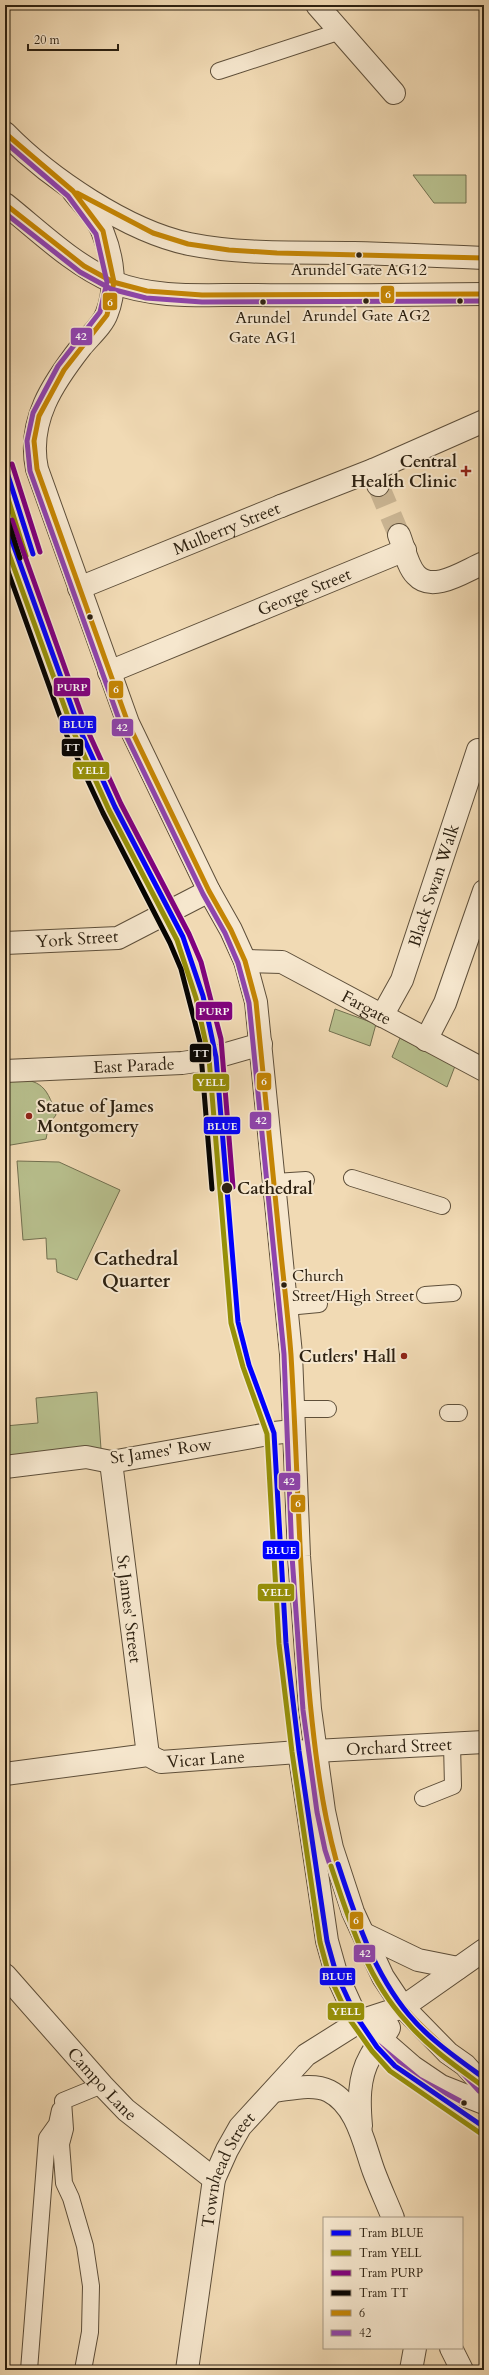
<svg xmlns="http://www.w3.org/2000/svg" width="489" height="2375" font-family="Cardo,serif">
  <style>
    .green { fill: #b8c08e; stroke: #727050 }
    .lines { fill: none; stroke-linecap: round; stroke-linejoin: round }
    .minor-tunnel { stroke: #cab593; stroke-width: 22; stroke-dasharray: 22 11; stroke-linecap: butt }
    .service-casing { stroke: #5e4f3a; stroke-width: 18 }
    .pedestrian-casing { stroke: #5e4f3a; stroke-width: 24 }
    .minor-casing { stroke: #5e4f3a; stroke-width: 24 }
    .tertiary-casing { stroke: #5e4f3a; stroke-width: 24 }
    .service { stroke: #f6e7ce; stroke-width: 16 }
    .pedestrian { stroke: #f6e7ce; stroke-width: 22 }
    .minor { stroke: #f6e7ce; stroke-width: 22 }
    .tertiary { stroke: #f6e7ce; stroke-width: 22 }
    .bus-1-casing { stroke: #f6e7ce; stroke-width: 8 }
    .bus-2-casing { stroke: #f6e7ce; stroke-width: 8 }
    .bus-1 { stroke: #c48504; stroke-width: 5 }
    .bus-2 { stroke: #8e44ad; stroke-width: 5 }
    .tram-1-casing { stroke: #f6e7ce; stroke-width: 8 }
    .tram-2-casing { stroke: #f6e7ce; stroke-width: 8 }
    .tram-3-casing { stroke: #f6e7ce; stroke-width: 8 }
    .tram-4-casing { stroke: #f6e7ce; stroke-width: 8 }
    .tram-1 { stroke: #00f; stroke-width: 5 }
    .tram-2 { stroke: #969008; stroke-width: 5 }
    .tram-3 { stroke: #800080; stroke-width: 5 }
    .tram-4 { stroke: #000; stroke-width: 5 }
    .bus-dot { fill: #2d2111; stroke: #f6e7ce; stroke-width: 1.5 }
    .poi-dot { fill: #8f2418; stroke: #f6e7ce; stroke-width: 1.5 }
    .labels { text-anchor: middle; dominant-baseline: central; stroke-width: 4; stroke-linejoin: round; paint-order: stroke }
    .bus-label { font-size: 16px; fill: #2d2111; stroke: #f6e7ce }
    .poi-label { font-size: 17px; font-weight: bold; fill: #2d2111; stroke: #f6e7ce; text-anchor: end }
    .street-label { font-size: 17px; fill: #2d2111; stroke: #f6e7ce }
    .stop-label { font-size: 17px; font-weight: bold; fill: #2d2111; stroke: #f6e7ce; text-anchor: start }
    .quarter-label { font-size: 19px; font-weight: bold; fill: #2d2111; stroke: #f6e7ce }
    .line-badge { stroke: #f6e7ce; stroke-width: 1.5 }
    .badge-label { font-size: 11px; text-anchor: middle; font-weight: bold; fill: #fff }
  </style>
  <rect width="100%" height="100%" fill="#f1dab4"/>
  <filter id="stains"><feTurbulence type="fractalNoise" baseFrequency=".005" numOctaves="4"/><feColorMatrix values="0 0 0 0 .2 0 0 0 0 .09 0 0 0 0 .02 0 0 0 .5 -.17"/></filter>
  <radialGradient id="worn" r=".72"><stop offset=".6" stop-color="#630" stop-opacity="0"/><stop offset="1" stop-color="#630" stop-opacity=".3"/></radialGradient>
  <path class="green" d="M 413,175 L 466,175 L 466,203 L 434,203 Z
    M 335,1009 L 376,1024 L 370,1046 L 329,1031 Z
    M 400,1038 L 455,1066 L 447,1087 L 392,1057 Z
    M 5,1079 C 38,1079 46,1082 56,1115 L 49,1124 L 46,1139 L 5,1146 Z
    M 17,1161 L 59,1162 L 120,1190 L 77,1280 L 57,1272 L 56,1259 L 47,1259 L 46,1238 L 23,1240 Z
    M 97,1392 L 101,1449 L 5,1461 L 5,1426 L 38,1423 L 36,1398 Z"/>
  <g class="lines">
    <path class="minor-tunnel" d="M 378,485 L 399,535"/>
    <g class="service-casing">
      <path id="service" d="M 219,71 L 338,32
        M 352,1178 L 442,1206
        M 275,1182 L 306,1180
        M 425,1295 L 453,1293
        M 287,1307 L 319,1304
        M 293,1409 L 328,1409
        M 448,1413 L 459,1413
        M 423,1798 L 453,1786 L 452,1744
        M 63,2101 L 65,2129 L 61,2144 L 64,2183 L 71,2198 L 85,2246 L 91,2286 L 90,2332 L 83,2370
        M 63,2101 L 102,2085
        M 29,2370 L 47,2138 L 57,2124 L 60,2110"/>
    </g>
    <g class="pedestrian-casing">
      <g id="pedestrian">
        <path id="s1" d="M 79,588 L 281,506"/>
        <path id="s2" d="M 109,672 L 405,550"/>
        <path id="s3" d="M 245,961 L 282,962 L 484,1070"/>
        <path id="s4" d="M 382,1016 L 402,980 L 478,750"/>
        <path d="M 426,1040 L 445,1003 L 484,891"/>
        <path d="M 5,1467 L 86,1457 L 111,1462"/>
        <path id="s5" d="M 315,1751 L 484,1742"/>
      </g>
    </g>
    <g class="minor-casing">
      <g id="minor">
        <path d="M 317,5 L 394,93"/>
        <path d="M 73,191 C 82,203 98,218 103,233 C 113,258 117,288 107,313 C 103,325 89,337 81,347 C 53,383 27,421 37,469 L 128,723 L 209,891 L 231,930 L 245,961 L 256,1002 L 291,1354 L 299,1556 L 310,1709 L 324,1811 L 332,1848 L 353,1912 L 383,1977 L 403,2007 L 448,2053 L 465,2065 L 484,2086"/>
        <path d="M 378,485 L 373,470 L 484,421"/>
        <path d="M 281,506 L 373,470"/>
        <path d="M 399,535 C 404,547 407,566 416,575 C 433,594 466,570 484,563"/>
        <path d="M 5,943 L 118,938 L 209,891"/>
        <path id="s6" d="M 5,1071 L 182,1063 L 209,1059 L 261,1044"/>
        <path d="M 299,1751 L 327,1941 L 336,1973 L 351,2006 L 360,2021 L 413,2067 L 441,2086 L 484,2103"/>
        <path d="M 148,1755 L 111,1462 L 274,1433 L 293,1431"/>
        <path id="s7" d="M 5,1774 L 148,1755 L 161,1762 L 312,1751"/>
        <path d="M 364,1934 L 418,1960 L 458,1968"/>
        <path id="s8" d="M 5,1975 L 102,2085 L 126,2110 L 214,2179"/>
        <path d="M 274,2091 C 291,2089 313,2083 329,2091 C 358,2106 364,2145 374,2172 C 380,2188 387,2203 393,2218"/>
        <path d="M 361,2126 C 359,2103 358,2078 370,2057 C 375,2047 383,2038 389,2028"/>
        <path d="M 451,2348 L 462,2370"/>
        <path id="s9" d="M 187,2370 L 214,2179 L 227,2150 L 240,2127 L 306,2055 L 360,2021 L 403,2007 L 484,1950"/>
        <path d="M 411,2370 L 415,2348"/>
      </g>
    </g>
    <g class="tertiary-casing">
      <path id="tertiary" d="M 5,133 C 49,178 127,231 189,244 C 244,255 299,252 354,253 C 398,254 441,256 484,258
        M 5,204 C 39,231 72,264 113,282 C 157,300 210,294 257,295 C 332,296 408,295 484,294"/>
    </g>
    <use href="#service" class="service"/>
    <use href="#pedestrian" class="pedestrian"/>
    <use href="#minor" class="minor"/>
    <use href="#tertiary" class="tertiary"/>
    <g class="bus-1-casing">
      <path id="bus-1" d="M 5,133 L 73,191 L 103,231 L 114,282 L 107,315 L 64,370 L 39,416 L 34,441 L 37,469 L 128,723 L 209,891 L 231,930 L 245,961 L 256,1002 C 264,1080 271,1158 279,1235 C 283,1275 288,1315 291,1355 C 297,1454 299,1553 306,1652 C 314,1763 327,1879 383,1978 C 409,2022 451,2049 484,2086
        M 77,193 L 153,233 L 188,244 L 229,250 L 277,253 L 484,258
        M 5,204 L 84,266 L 113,282 L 147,291 L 202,295 L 484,294"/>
    </g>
    <g class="bus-2-casing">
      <path id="bus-2" d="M 5,142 L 68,196 L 96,234 L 107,282 L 100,312 L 58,366 L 33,413 L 27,441 L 30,471 L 121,725 L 203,894 L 225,933 L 238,963 L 249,1003 L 284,1354 L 292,1556 L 303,1710 L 317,1812 L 325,1850 L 346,1914 L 377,1980 L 398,2012 L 443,2058 L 460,2070 L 479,2091
        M 5,213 L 80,272 L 111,289 L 146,298 L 202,302 L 484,301
        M 355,2026 L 419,2079 L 464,2103"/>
    </g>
    <use href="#bus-1" class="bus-1"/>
    <use href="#bus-2" class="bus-2"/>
    <g class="tram-1-casing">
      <path id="tram-1" d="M 5,466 L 33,554
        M 5,522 L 80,730 L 115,807 L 183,937 L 203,996 L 216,1057 L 238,1322 L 249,1365 L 274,1433 L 286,1643 L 299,1751 L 327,1941 L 336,1973 L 356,2016 L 377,2047 L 395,2066 L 484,2127
        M 338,1864 C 355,1916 373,1972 409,2015 C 430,2040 458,2059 484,2078"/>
    </g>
    <g class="tram-2-casing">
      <path id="tram-2" d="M 5,489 L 26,556
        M 5,543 L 74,733 L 109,810 L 177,940 L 196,998 L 209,1058 L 231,1323 L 243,1367 L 267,1434 L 279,1644 L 292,1752 L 320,1942 L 329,1975 L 350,2020 L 372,2051 L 390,2071 L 480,2133
        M 331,1866 C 349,1920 367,1979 406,2021 C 427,2046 454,2065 480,2084"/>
    </g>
    <g class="tram-3-casing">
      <path id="tram-3" d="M 12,464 L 40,552
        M 12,520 L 86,727 L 121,804 L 189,934 L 201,962 L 221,1039 L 233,1187"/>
    </g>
    <g class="tram-4-casing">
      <path id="tram-4" d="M 5,512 L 20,558
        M 5,563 L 67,736 L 103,813 L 170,943 L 181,969 L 200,1042 L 212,1189"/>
    </g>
    <use href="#tram-1" class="tram-1"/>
    <use href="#tram-2" class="tram-2"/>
    <use href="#tram-3" class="tram-3"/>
    <use href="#tram-4" class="tram-4"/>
  </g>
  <g class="bus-dot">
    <circle cx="359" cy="255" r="3.5"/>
    <circle cx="366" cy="301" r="3.5"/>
    <circle cx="460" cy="301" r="3.5"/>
    <circle cx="263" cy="302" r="3.5"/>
    <circle cx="90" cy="617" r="3.5"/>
    <circle cx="227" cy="1188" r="6"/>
    <circle cx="284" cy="1285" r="3.5"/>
    <circle cx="464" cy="2103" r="3.5"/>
  </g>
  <g class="poi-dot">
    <path d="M464 465h4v4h4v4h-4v4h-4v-4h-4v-4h4z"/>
    <circle cx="29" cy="1116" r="4"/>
    <circle cx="404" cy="1356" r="4"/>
  </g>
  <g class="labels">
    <g class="bus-label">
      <text x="359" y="270">Arundel Gate AG12</text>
      <text x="366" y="316">Arundel Gate AG2</text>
      <text x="263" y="318">Arundel<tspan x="263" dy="20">Gate AG1</tspan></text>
      <text x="292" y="1276" text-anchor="start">Church<tspan x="292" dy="20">Street/High Street</tspan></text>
    </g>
    <g class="poi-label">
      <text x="457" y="461">Central<tspan x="457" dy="20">Health Clinic</tspan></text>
      <text x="37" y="1106" text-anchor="start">Statue of James<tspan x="37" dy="20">Montgomery</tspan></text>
      <text x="396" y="1356">Cutlers' Hall</text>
    </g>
    <g class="street-label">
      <text stroke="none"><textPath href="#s1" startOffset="159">Mulberry Street</textPath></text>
      <text stroke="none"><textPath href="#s2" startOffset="211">George Street</textPath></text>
      <text stroke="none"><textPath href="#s4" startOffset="141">Black Swan Walk</textPath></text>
      <text transform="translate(77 939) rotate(-4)">York Street</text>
      <text stroke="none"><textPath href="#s3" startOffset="133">Fargate</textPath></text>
      <text stroke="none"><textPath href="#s6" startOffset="129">East Parade</textPath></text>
      <text transform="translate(161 1451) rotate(-8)">St James' Row</text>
      <text transform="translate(129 1609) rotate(83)">St James' Street</text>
      <text stroke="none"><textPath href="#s5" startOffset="84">Orchard Street</textPath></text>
      <text stroke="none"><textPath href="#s7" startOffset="204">Vicar Lane</textPath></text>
      <text stroke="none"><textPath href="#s8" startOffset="146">Campo Lane</textPath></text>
      <text stroke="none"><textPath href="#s9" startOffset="206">Townhead Street</textPath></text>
    </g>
    <g class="stop-label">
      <text x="237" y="1188">Cathedral</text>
    </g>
    <g class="quarter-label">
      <text x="136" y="1259">Cathedral<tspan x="136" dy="22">Quarter</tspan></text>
    </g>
  </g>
  <g class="line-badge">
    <rect x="380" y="285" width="15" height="19" rx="4" fill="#c48504"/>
    <rect x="102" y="292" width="16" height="19" rx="4" fill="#c48504"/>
    <rect x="70" y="327" width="23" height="19" rx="4" fill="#8e44ad"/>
    <rect x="53" y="677" width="38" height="20" rx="4" fill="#800080"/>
    <rect x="108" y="680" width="16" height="19" rx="4" fill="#c48504"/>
    <rect x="59" y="715" width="38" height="19" rx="4" fill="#00f"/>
    <rect x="111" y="718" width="23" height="19" rx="4" fill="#8e44ad"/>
    <rect x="61" y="738" width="23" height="19" rx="4" fill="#000"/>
    <rect x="72" y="761" width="38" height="19" rx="4" fill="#969008"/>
    <rect x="195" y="1001" width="38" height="20" rx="4" fill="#800080"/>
    <rect x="189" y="1043" width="23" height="20" rx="4" fill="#000"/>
    <rect x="256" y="1072" width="16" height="19" rx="4" fill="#c48504"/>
    <rect x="192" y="1073" width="38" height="19" rx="4" fill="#969008"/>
    <rect x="249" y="1111" width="23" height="19" rx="4" fill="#8e44ad"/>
    <rect x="203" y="1116" width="38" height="19" rx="4" fill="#00f"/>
    <rect x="278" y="1472" width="23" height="19" rx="4" fill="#8e44ad"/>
    <rect x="290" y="1494" width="16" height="19" rx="4" fill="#c48504"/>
    <rect x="262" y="1540" width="38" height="20" rx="4" fill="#00f"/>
    <rect x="257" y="1583" width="38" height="19" rx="4" fill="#969008"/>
    <rect x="349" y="1911" width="15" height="19" rx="4" fill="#c48504"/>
    <rect x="353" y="1944" width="23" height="19" rx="4" fill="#8e44ad"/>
    <rect x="319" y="1967" width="37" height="19" rx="4" fill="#00f"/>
    <rect x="327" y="2002" width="38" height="19" rx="4" fill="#969008"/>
  </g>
  <g class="badge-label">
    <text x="388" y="298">6</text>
    <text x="110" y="306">6</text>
    <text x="81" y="340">42</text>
    <text x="72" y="691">PURP</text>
    <text x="116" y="693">6</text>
    <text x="78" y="728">BLUE</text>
    <text x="122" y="731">42</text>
    <text x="72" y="751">TT</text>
    <text x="91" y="774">YELL</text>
    <text x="214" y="1015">PURP</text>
    <text x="201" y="1057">TT</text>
    <text x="264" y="1085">6</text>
    <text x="211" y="1086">YELL</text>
    <text x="261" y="1124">42</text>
    <text x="222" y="1130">BLUE</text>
    <text x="289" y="1485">42</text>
    <text x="298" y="1507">6</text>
    <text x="281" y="1554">BLUE</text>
    <text x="276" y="1596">YELL</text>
    <text x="356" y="1924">6</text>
    <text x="365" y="1957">42</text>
    <text x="337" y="1980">BLUE</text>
    <text x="346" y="2015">YELL</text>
  </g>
  <rect width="489" height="2375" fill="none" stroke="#f1dab4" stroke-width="20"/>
  <rect x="6" y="6" width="477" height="2363" fill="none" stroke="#2d2111" stroke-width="2"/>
  <rect x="10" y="10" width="469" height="2355" fill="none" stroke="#2d2111"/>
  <rect x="323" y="2217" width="140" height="132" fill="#f6e7ce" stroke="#a69882"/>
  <rect x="331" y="2230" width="20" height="6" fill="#0000ff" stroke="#a69882"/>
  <text x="359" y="2237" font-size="12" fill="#2d2111">Tram BLUE</text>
  <rect x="331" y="2250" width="20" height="6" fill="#969008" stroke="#a69882"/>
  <text x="359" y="2257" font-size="12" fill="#2d2111">Tram YELL</text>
  <rect x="331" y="2270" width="20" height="6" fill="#800080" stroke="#a69882"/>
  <text x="359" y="2277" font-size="12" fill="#2d2111">Tram PURP</text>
  <rect x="331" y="2290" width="20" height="6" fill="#000000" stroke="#a69882"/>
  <text x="359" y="2297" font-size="12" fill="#2d2111">Tram TT</text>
  <rect x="331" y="2310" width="20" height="6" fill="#c48504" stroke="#a69882"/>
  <text x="359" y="2317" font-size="12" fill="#2d2111">6</text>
  <rect x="331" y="2330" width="20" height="6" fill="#8e44ad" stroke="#a69882"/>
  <text x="359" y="2337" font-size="12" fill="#2d2111">42</text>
  <path d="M28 44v6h90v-6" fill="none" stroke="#2d2111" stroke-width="2"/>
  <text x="34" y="44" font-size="12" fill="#2d2111" stroke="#f6e7ce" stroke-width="3" paint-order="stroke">20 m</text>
  <rect width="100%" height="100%" filter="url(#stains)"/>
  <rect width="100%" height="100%" fill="url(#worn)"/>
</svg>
